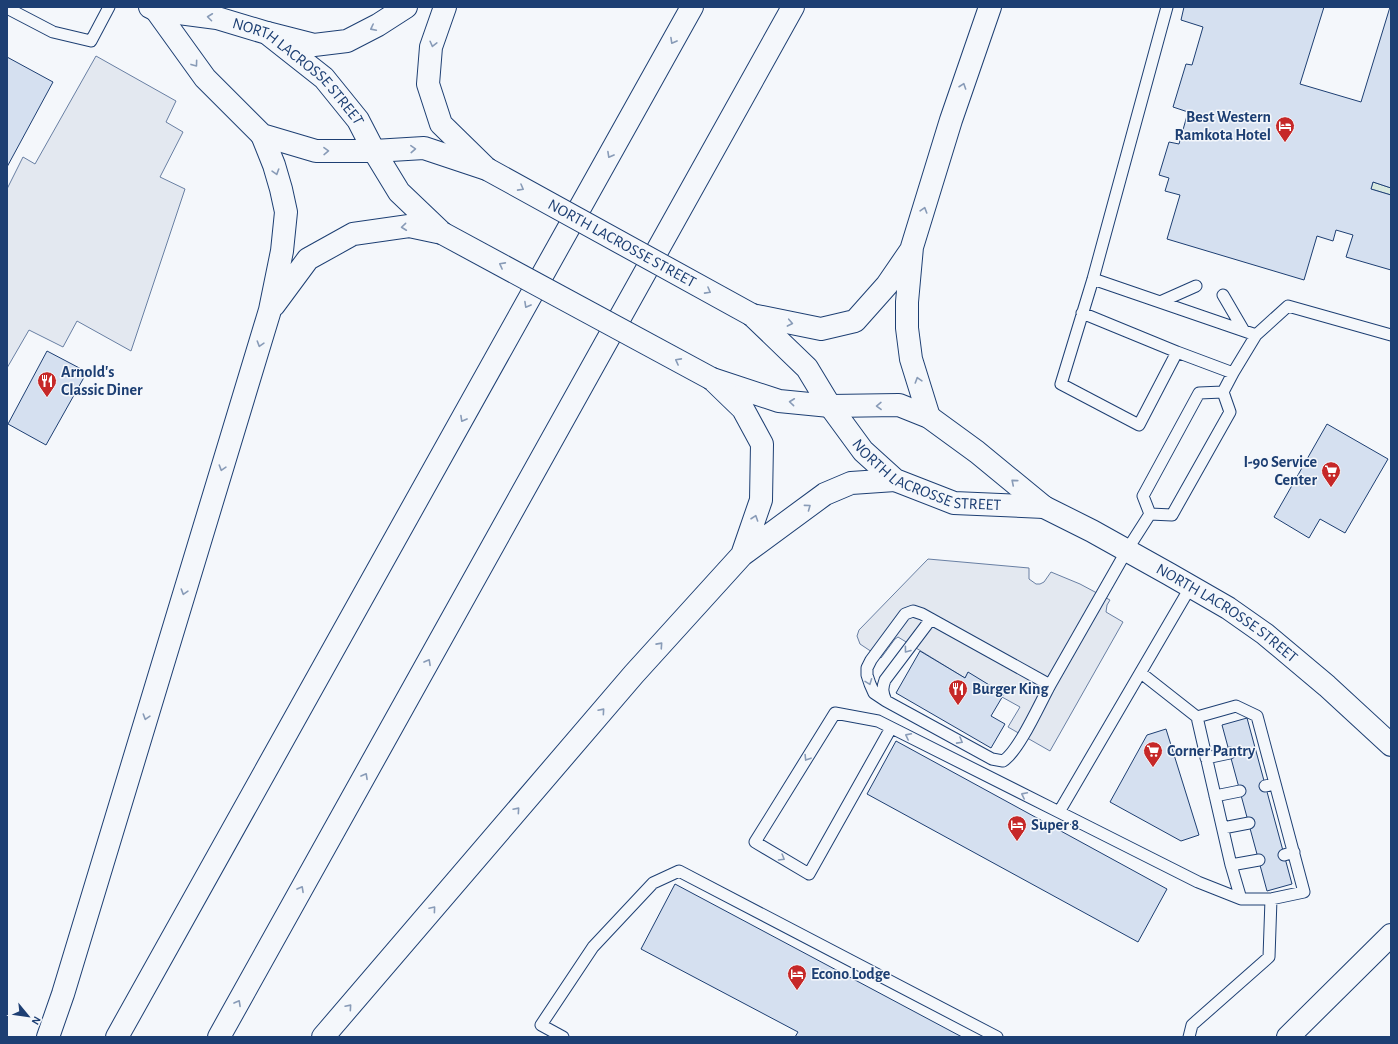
<svg xmlns="http://www.w3.org/2000/svg" width="1398" height="1044" font-family="'Alegreya Sans',sans-serif">
  <style>
    .green { fill: #d7e8df; stroke: #687fa3 }
    .parking { fill: #e3e8f0; stroke: #687fa3 }
    .building { fill: #d5e0f0; stroke: #1d3f73 }
    .lines { fill: none; stroke-linecap: round; stroke-linejoin: round }
    .service-casing { stroke: #1d3f73; stroke-width: 13 }
    .minor-casing { stroke: #1d3f73; stroke-width: 24 }
    .secondary-casing { stroke: #1d3f73; stroke-width: 24 }
    .motorway-casing { stroke: #1d3f73; stroke-width: 24 }
    .service { stroke: #f4f7fb; stroke-width: 11 }
    .minor { stroke: #f4f7fb; stroke-width: 22 }
    .secondary { stroke: #f4f7fb; stroke-width: 22 }
    .motorway { stroke: #f4f7fb; stroke-width: 22 }
    .secondary-bridge-casing { stroke: #1d3f73; stroke-width: 24; stroke-linecap: butt }
    .secondary-bridge { stroke: #f4f7fb; stroke-width: 22 }
    .oneway { stroke: #889bb7 }
    .labels { text-anchor: middle; dominant-baseline: central; stroke-width: 3; stroke-linejoin: round; paint-order: stroke }
    .street-label { font-size: 16px; fill: #1d3f73; stroke: #f4f7fb }
    .poi-label { font-size: 16px; font-weight: bold; fill: #1d3f73; stroke: #f4f7fb; text-anchor: start }
  </style>
  <rect width="100%" height="100%" fill="#f4f7fb"/>
  <path class="green" d="M 1373,182 L 1391,188 L 1391,195 L 1371,189 Z"/>
  <path class="parking" d="M 96,56 L 176,101 L 166,122 L 183,132 L 160,177 L 185,189 L 131,351 L 77,321 L 63,347 L 29,330 L 7,368 L 7,189 L 23,157 L 35,164 Z
    M 928,559 L 1029,568 L 1029,579 L 1036,584 L 1040,584 L 1044,582 L 1051,572 L 1080,584 L 1110,600 L 1107,605 L 1106,612 L 1123,622 L 1050,751 L 1008,727 L 1020,707 L 1002,697 L 1004,694 L 968,673 L 965,678 L 898,637 L 895,639 L 881,658 L 860,644 L 857,636 L 859,630 Z"/>
  <path class="building" d="M 1184,7 L 1324,7 L 1300,84 L 1361,102 L 1390,7 L 1391,7 L 1391,188 L 1373,182 L 1371,189 L 1391,195 L 1391,270 L 1346,257 L 1353,235 L 1336,230 L 1333,241 L 1317,236 L 1304,280 L 1167,239 L 1180,195 L 1165,191 L 1169,178 L 1159,175 L 1169,142 L 1179,144 L 1188,112 L 1173,107 L 1186,64 L 1192,65 L 1203,27 L 1181,20 Z
    M 7,57 L 53,82 L 7,167 Z
    M 47,351 L 87,372 L 46,445 L 8,424 Z
    M 1327,424 L 1388,459 L 1345,533 L 1320,519 L 1309,538 L 1274,517 Z
    M 920,651 L 965,678 L 968,672 L 1004,694 L 991,716 L 1005,724 L 991,748 L 896,693 Z
    M 1247,718 L 1292,884 L 1267,891 L 1222,725 Z
    M 1166,729 L 1199,835 L 1181,841 L 1110,802 L 1147,735 Z
    M 896,741 L 1167,889 L 1138,942 L 867,794 Z
    M 675,884 L 962,1037 L 795,1037 L 798,1032 L 641,949 Z"/>
  <g class="lines">
    <g class="service-casing">
      <path id="service" d="M 1167,7 L 1093,279 L 1061,384 L 1139,425 L 1177,352 L 1233,373 L 1256,335 L 1288,306 L 1391,335
        M 7,8 L 53,32 L 91,41 L 109,7
        M 1093,279 L 1256,335
        M 1223,295 L 1244,331
        M 1160,302 L 1196,286
        M 1082,313 L 1177,352
        M 1223,392 L 1230,412 L 1172,515 L 1150,514 L 1143,496 L 1199,393 Z
        M 1223,392 L 1233,373
        M 931,619 L 885,680 C 882,688 882,692 886,701 L 992,759 L 1003,761 C 1019,751 1040,703 1050,685
        M 1141,673 L 1197,717 L 1231,865 L 1241,899
        M 886,701 L 874,693 L 870,684 L 867,675 L 867,668 L 871,660 L 905,614 L 913,611 L 922,614 L 1050,685 L 1127,550 L 1150,514
        M 1197,717 L 1236,706 L 1257,716 L 1304,892 L 1271,899
        M 891,728 L 809,874 L 755,842 L 835,713 L 878,721 L 1059,812
        M 1206,758 L 1230,753
        M 1265,786 L 1275,784
        M 1215,796 L 1240,791
        M 1223,828 L 1249,823
        M 1284,855 L 1294,852
        M 1231,865 L 1259,860
        M 563,1037 L 541,1025 L 593,947 L 653,883 L 679,871 L 997,1037
        M 1189,1037 L 1192,1025 L 1269,957 L 1271,899 L 1241,899 L 1198,882 L 1059,812 L 1191,586"/>
    </g>
    <g class="minor-casing">
      <path id="minor" d="M 1288,1037 L 1391,935"/>
    </g>
    <g class="secondary-casing">
      <g id="secondary">
        <path id="s1" d="M 150,7 L 156,10 L 217,18 L 267,33 L 324,78 L 358,120 L 374,151 L 399,192 L 442,233"/>
        <path d="M 156,10 L 205,78 L 262,135 L 316,151 L 374,151 L 424,148 L 487,169"/>
        <path id="s2" d="M 752,315 L 807,368 L 830,406 L 863,451 L 895,480 L 954,503 L 1044,507"/>
        <path id="s3" d="M 712,379 L 779,401 L 830,406 L 899,405 L 929,417 L 977,452 L 1044,507 L 1092,531 L 1169,574 L 1228,608 L 1265,634 L 1327,686 L 1391,745"/>
      </g>
    </g>
    <g class="motorway-casing">
      <path id="motorway" d="M 445,7 L 431,47 L 428,84 L 441,124 L 487,169
        M 267,33 L 314,45 L 347,41 L 378,25 L 406,7
        M 274,305 L 308,259 L 353,234 L 409,226 L 442,233
        M 752,315 L 821,329 L 855,321 L 887,285 L 911,250
        M 712,379 L 743,409 L 762,444 L 761,500 L 742,555
        M 929,417 L 911,359 L 907,328 L 907,302 L 912,247 L 951,120 L 990,7
        M 48,1037 L 63,994 L 270,310 L 282,251 L 286,212 L 281,189 L 274,165 L 262,135
        M 117,1037 L 692,7
        M 219,1037 L 793,7
        M 323,1037 L 634,674 L 742,555 L 825,494 L 851,483 L 895,480"/>
    </g>
    <use href="#service" class="service"/>
    <use href="#minor" class="minor"/>
    <use href="#secondary" class="secondary"/>
    <use href="#motorway" class="motorway"/>
    <g class="secondary-bridge-casing">
      <g id="secondary-bridge">
        <path id="s4" d="M 487,169 L 752,315"/>
        <path d="M 442,233 L 712,379"/>
      </g>
    </g>
    <use href="#secondary-bridge" class="secondary-bridge"/>
  </g>
  <defs><path id="oneway-chevron" d="M-2-3.5L2.5 0L-2 3.5" fill="none" stroke-width="1.6" stroke-linecap="round" stroke-linejoin="round"/></defs>
  <g class="oneway">
    <use href="#oneway-chevron" transform="translate(210 17) rotate(-173)"/>
    <use href="#oneway-chevron" transform="translate(373 28) rotate(153)"/>
    <use href="#oneway-chevron" transform="translate(673 41) rotate(119)"/>
    <use href="#oneway-chevron" transform="translate(433 44) rotate(104)"/>
    <use href="#oneway-chevron" transform="translate(195 64) rotate(54)"/>
    <use href="#oneway-chevron" transform="translate(963 86) rotate(-71)"/>
    <use href="#oneway-chevron" transform="translate(413 149) rotate(-3)"/>
    <use href="#oneway-chevron" transform="translate(326 151) rotate(-1)"/>
    <use href="#oneway-chevron" transform="translate(610 155) rotate(119)"/>
    <use href="#oneway-chevron" transform="translate(276 172) rotate(73)"/>
    <use href="#oneway-chevron" transform="translate(521 188) rotate(29)"/>
    <use href="#oneway-chevron" transform="translate(924 210) rotate(-73)"/>
    <use href="#oneway-chevron" transform="translate(404 227) rotate(174)"/>
    <use href="#oneway-chevron" transform="translate(502 265) rotate(-152)"/>
    <use href="#oneway-chevron" transform="translate(708 291) rotate(29)"/>
    <use href="#oneway-chevron" transform="translate(527 305) rotate(119)"/>
    <use href="#oneway-chevron" transform="translate(790 323) rotate(11)"/>
    <use href="#oneway-chevron" transform="translate(260 344) rotate(107)"/>
    <use href="#oneway-chevron" transform="translate(678 361) rotate(-152)"/>
    <use href="#oneway-chevron" transform="translate(918 380) rotate(-107)"/>
    <use href="#oneway-chevron" transform="translate(792 402) rotate(-174)"/>
    <use href="#oneway-chevron" transform="translate(879 406) rotate(179)"/>
    <use href="#oneway-chevron" transform="translate(463 419) rotate(119)"/>
    <use href="#oneway-chevron" transform="translate(222 468) rotate(107)"/>
    <use href="#oneway-chevron" transform="translate(1014 482) rotate(-140)"/>
    <use href="#oneway-chevron" transform="translate(808 507) rotate(-36)"/>
    <use href="#oneway-chevron" transform="translate(755 518) rotate(-71)"/>
    <use href="#oneway-chevron" transform="translate(184 592) rotate(107)"/>
    <use href="#oneway-chevron" transform="translate(660 645) rotate(-48)"/>
    <use href="#oneway-chevron" transform="translate(907 650) rotate(127)"/>
    <use href="#oneway-chevron" transform="translate(428 662) rotate(-61)"/>
    <use href="#oneway-chevron" transform="translate(869 682) rotate(69)"/>
    <use href="#oneway-chevron" transform="translate(602 711) rotate(-49)"/>
    <use href="#oneway-chevron" transform="translate(146 717) rotate(107)"/>
    <use href="#oneway-chevron" transform="translate(908 736) rotate(-153)"/>
    <use href="#oneway-chevron" transform="translate(960 741) rotate(29)"/>
    <use href="#oneway-chevron" transform="translate(807 758) rotate(122)"/>
    <use href="#oneway-chevron" transform="translate(365 776) rotate(-61)"/>
    <use href="#oneway-chevron" transform="translate(1024 795) rotate(-153)"/>
    <use href="#oneway-chevron" transform="translate(517 810) rotate(-49)"/>
    <use href="#oneway-chevron" transform="translate(782 858) rotate(31)"/>
    <use href="#oneway-chevron" transform="translate(301 889) rotate(-61)"/>
    <use href="#oneway-chevron" transform="translate(433 909) rotate(-50)"/>
    <use href="#oneway-chevron" transform="translate(238 1003) rotate(-61)"/>
    <use href="#oneway-chevron" transform="translate(349 1007) rotate(-49)"/>
  </g>
  <defs>
    <g id="hotel-pin" transform="scale(1)"><path d="M0 17L-7.5 6A9.5 9.5 0 1 1 7.5 6Z" fill="#c62828" stroke="#f4f7fb"/><path d="M-6-4.5h1.5V1H6V5H4.5V3h-9V5H-6ZM-4 0a1.8 1.8 0 1 1 3.6 0ZM.5 0V-2.5h3Q6-2.5 6 0Z" fill="#fff"/></g>
    <g id="restaurant-pin" transform="scale(1)"><path d="M0 17L-7.5 6A9.5 9.5 0 1 1 7.5 6Z" fill="#c62828" stroke="#f4f7fb"/><path d="M-5-6h1v4h1v-4h1v4h1v-4h1v5L-1.5 .5V6h-2V.5L-5-1ZM5-6V6H3V1.5H1.5Q1.5-4 5-6Z" fill="#fff"/></g>
    <g id="supermarket-pin" transform="scale(1)"><path d="M0 17L-7.5 6A9.5 9.5 0 1 1 7.5 6Z" fill="#c62828" stroke="#f4f7fb"/><path d="M-6-5.5h2.5l.6 2H6L4.5 2H-2.5L-4.4-4H-6ZM-1.5 3.2a1.3 1.3 0 1 0 .1 0ZM3 3.2a1.3 1.3 0 1 0 .1 0Z" fill="#fff"/></g>
  </defs>
  <g fill-rule="evenodd">
    <use href="#hotel-pin" x="1285" y="126"/>
    <use href="#restaurant-pin" x="47" y="381"/>
    <use href="#supermarket-pin" x="1331" y="471"/>
    <use href="#restaurant-pin" x="958" y="689"/>
    <use href="#supermarket-pin" x="1153" y="751"/>
    <use href="#hotel-pin" x="1017" y="825"/>
    <use href="#hotel-pin" x="797" y="974"/>
  </g>
  <g class="labels">
    <g class="street-label">
      <text stroke="none"><textPath href="#s1" startOffset="168">NORTH LACROSSE STREET</textPath></text>
      <text stroke="none"><textPath href="#s4" startOffset="154">NORTH LACROSSE STREET</textPath></text>
      <text stroke="none"><textPath href="#s2" startOffset="247">NORTH LACROSSE STREET</textPath></text>
      <text stroke="none"><textPath href="#s3" startOffset="581">NORTH LACROSSE STREET</textPath></text>
    </g>
    <g class="poi-label">
      <text x="1271" y="117" text-anchor="end">Best Western<tspan x="1271" dy="18">Ramkota Hotel</tspan></text>
      <text x="61" y="372">Arnold's<tspan x="61" dy="18">Classic Diner</tspan></text>
      <text x="1317" y="462" text-anchor="end">I-90 Service<tspan x="1317" dy="18">Center</tspan></text>
      <text x="972" y="689">Burger King</text>
      <text x="1167" y="751">Corner Pantry</text>
      <text x="1031" y="825">Super 8</text>
      <text x="811" y="974">Econo Lodge</text>
    </g>
  </g>
  <rect width="1398" height="1044" fill="none" stroke="#1d3f73" stroke-width="16"/>
  <g transform="translate(28 1016) rotate(119)" stroke="#f4f7fb" stroke-width="3" paint-order="stroke">
  <path d="M0-3L7 15L0 10L-7 15Z" fill="#1d3f73"/>
  <text y="-6" font-size="11" font-weight="bold" text-anchor="middle" fill="#1d3f73">N</text>
  </g>
</svg>
